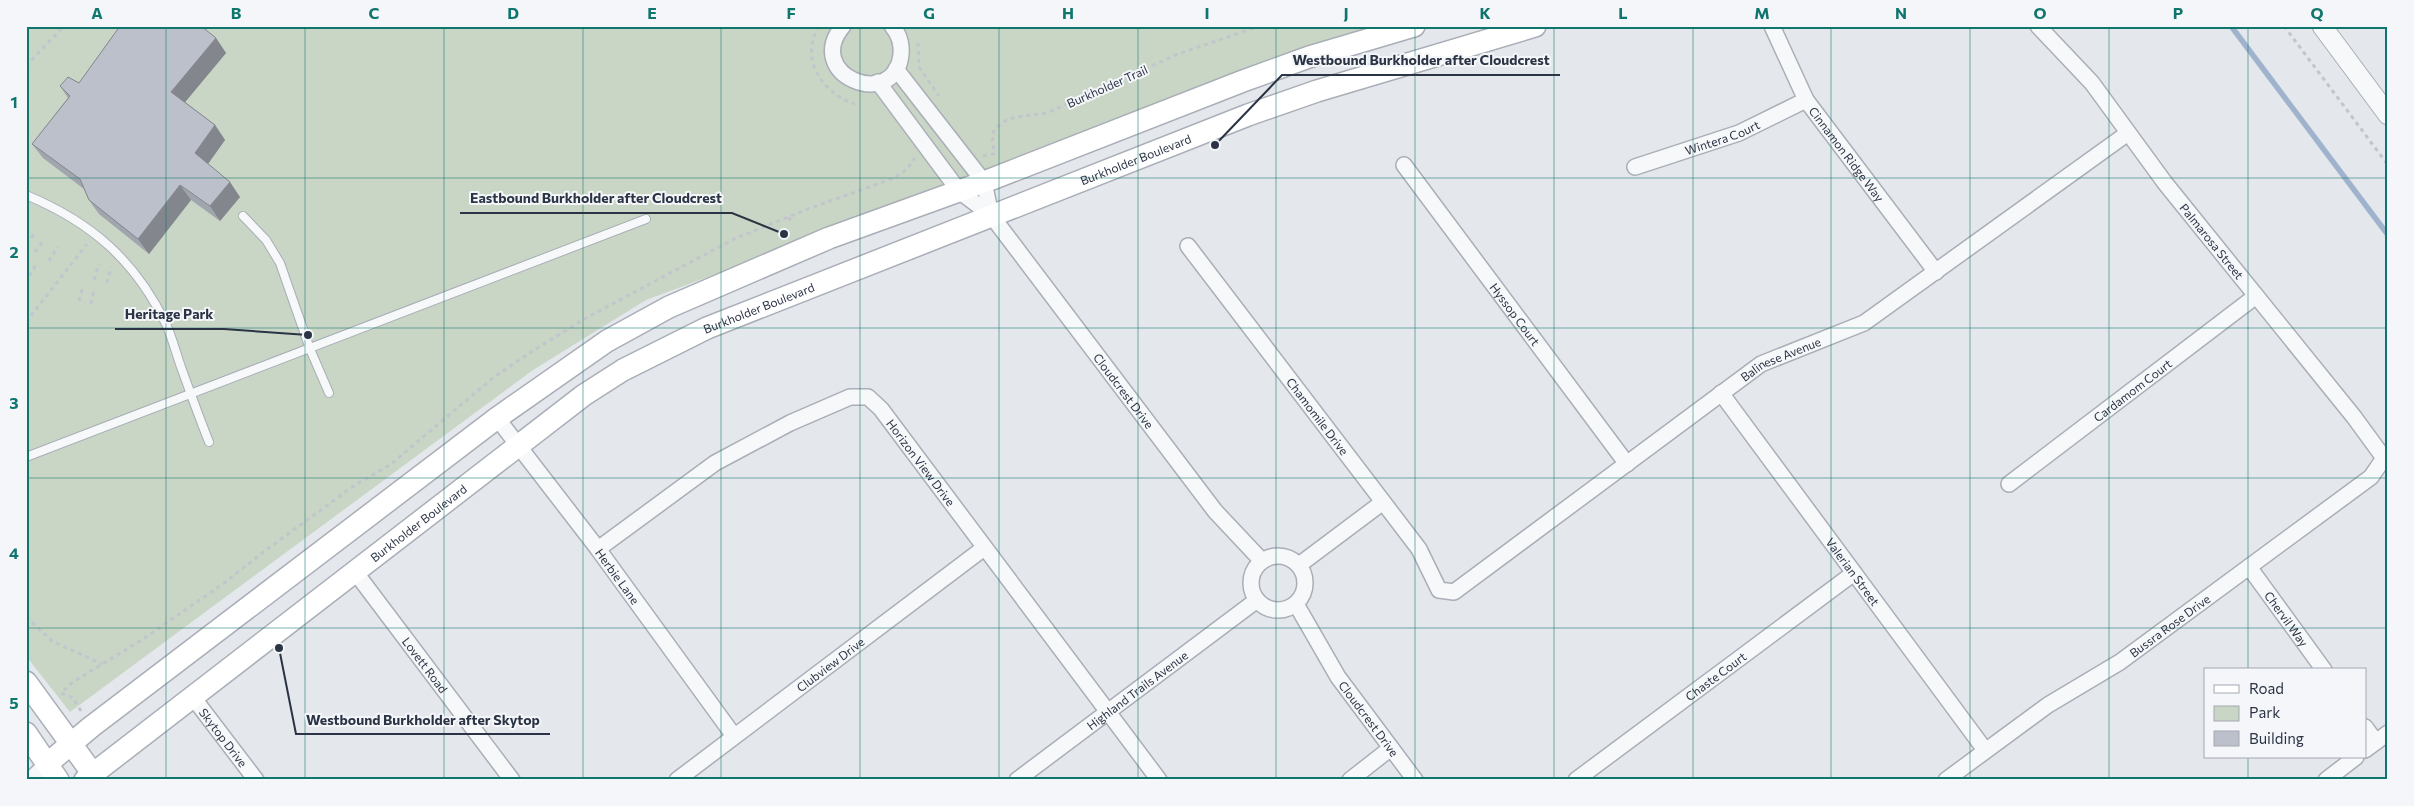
<svg xmlns="http://www.w3.org/2000/svg" width="2414" height="806" font-family="Commissioner,sans-serif">
  <style>
    .green { fill: #c9d6c5 }
    .lines { fill: none; stroke-linecap: round; stroke-linejoin: round }
    .stream { stroke: #9fb4cc; stroke-width: 5.5 }
    .service-casing { stroke: #a9aeb7; stroke-width: 10 }
    .minor-casing { stroke: #a9aeb7; stroke-width: 18 }
    .tertiary-casing { stroke: #a9aeb7; stroke-width: 21 }
    .secondary-casing { stroke: #a9aeb7; stroke-width: 24 }
    .path { stroke: #c2c5cb; stroke-width: 3; stroke-dasharray: 4 4; stroke-linecap: butt }
    .service { stroke: #f7f8fa; stroke-width: 8 }
    .minor { stroke: #f7f8fa; stroke-width: 15 }
    .tertiary { stroke: #f7f8fa; stroke-width: 19 }
    .secondary { stroke: #fff; stroke-width: 21 }
    .wall { fill: #a1a5ae }
    .shaded-wall { fill: #83868d }
    .building { fill: #bbc0ca; stroke: #83868d }
    .grid { fill: none; stroke: #0f766e; stroke-width: 1; stroke-opacity: 0.55 }
    .labels { text-anchor: middle; dominant-baseline: central; stroke-width: 4; stroke-linejoin: round; paint-order: stroke }
    .street-label { font-size: 12px; fill: #2b3445; stroke: #f4f6f9 }
    .leader { fill: none; stroke: #2b3445; stroke-width: 2 }
    .callout-dot { fill: #2b3445; stroke: #f4f6f9; stroke-width: 2 }
    .callout-label { font-size: 14px; text-anchor: middle; font-weight: bold; fill: #2b3445; stroke: #f4f6f9; stroke-width: 4; stroke-linejoin: round; paint-order: stroke }
    .neatline { fill: none; stroke: #0f766e; stroke-width: 2 }
    .grid-label { font-size: 16px; text-anchor: middle; font-weight: bold; fill: #0f766e }
  </style>
  <rect width="100%" height="100%" fill="#e4e7ec"/>
  <path class="green" d="M 26,26 L 1381,26 L 646,300 L 533,370 L 70,712 L 26,656 Z"/>
  <g class="lines">
    <path class="stream" d="M 2231,26 L 2388,235"/>
    <g class="service-casing">
      <path id="service" d="M 26,195 C 91,222 135,260 166,324 C 172,337 176,353 181,367 C 190,392 199,417 209,442
        M 243,216 L 266,240 L 280,263 L 310,349 L 329,393
        M 26,457 L 646,219"/>
    </g>
    <g class="minor-casing">
      <g id="minor">
        <path d="M 843,26 C 802,75 894,112 901,55 C 902,44 899,34 892,26"/>
        <path id="s1" d="M 1772,26 L 1806,100 L 1936,272"/>
        <path d="M 896,69 L 984,182 L 991,215"/>
        <path id="s2" d="M 878,82 L 959,191 L 991,215 L 1215,511 L 1262,561"/>
        <path id="s3" d="M 1404,165 L 1627,464"/>
        <path id="s4" d="M 1635,167 L 1739,133 L 1806,100"/>
        <path id="s5" d="M 1188,246 L 1419,549 L 1439,590 L 1454,592 L 1761,364 L 1864,323 L 2128,133"/>
        <path id="s6" d="M 1721,393 L 1985,750"/>
        <path id="s7" d="M 497,418 L 598,549 L 734,736"/>
        <path id="s8" d="M 2009,484 L 2256,296"/>
        <path id="s9" d="M 598,549 L 715,463 L 790,423 L 850,397 L 868,397 L 881,409 L 1159,780"/>
        <circle cx="1278" cy="583" r="27"/>
        <path d="M 1299,565 L 1383,502"/>
        <path id="s10" d="M 2249,567 L 2324,670"/>
        <path id="s11" d="M 356,573 L 512,780"/>
        <path id="s12" d="M 1296,604 L 1338,677 L 1415,780"/>
        <path id="s13" d="M 192,696 L 256,780"/>
        <path d="M 2365,727 L 2376,742"/>
        <path d="M 2365,750 L 2388,733"/>
        <path d="M 30,780 L 47,764"/>
        <path id="s14" d="M 677,780 L 984,548"/>
        <path id="s15" d="M 1017,780 L 1257,600"/>
        <path d="M 1350,780 L 1391,748"/>
        <path id="s16" d="M 1576,780 L 1854,573"/>
        <path id="s17" d="M 1946,780 L 2048,705 L 2120,662 L 2371,477 L 2384,458 L 2354,417 L 2165,183 L 2092,83 L 2038,26"/>
        <path d="M 2326,780 L 2356,757"/>
      </g>
    </g>
    <g class="tertiary-casing">
      <path id="tertiary" d="M 2322,26 L 2388,115"/>
    </g>
    <g class="secondary-casing">
      <g id="secondary">
        <path d="M 26,682 L 93,774"/>
        <path d="M 26,733 L 58,780"/>
        <path d="M 47,764 L 91,727 L 497,418 L 607,341 L 669,307 L 829,238 L 992,179 L 1243,81 L 1309,57 L 1414,26"/>
        <path id="s18" d="M 85,780 L 584,395 L 623,370 L 707,328 L 1248,115 L 1317,91 L 1535,26"/>
      </g>
    </g>
    <path class="path" d="M 819,26 C 799,59 822,93 855,104
      M 2284,26 L 2388,165
      M 918,43 L 919,67 L 939,96
      M 26,66 L 64,26
      M 983,156 L 994,154 L 992,134 L 997,127 L 1005,121 L 1016,117 L 1047,113 L 1178,54 L 1260,26
      M 789,217 L 792,224
      M 26,244 L 36,232
      M 35,252 L 45,239
      M 26,261 L 28,259
      M 49,261 L 58,246
      M 29,276 L 36,265
      M 94,280 L 99,264
      M 107,283 L 111,267
      M 79,301 L 83,287
      M 91,304 L 94,290
      M 26,322 L 87,244
      M 26,617 L 52,641 L 102,664
      M 81,711 L 73,698 L 61,693 L 73,682 L 140,641 L 223,584 L 262,553 L 355,485 L 390,465 L 494,377 L 531,352 L 586,318 L 734,239 L 808,209 L 894,178 L 906,170 L 915,158"/>
    <use href="#service" class="service"/>
    <use href="#minor" class="minor"/>
    <use href="#tertiary" class="tertiary"/>
    <use href="#secondary" class="secondary"/>
  </g>
  <path class="wall" d="M 216,38 L 226,53 L 185,102 L 215,125 L 225,140 L 208,164 L 240,197 L 220,221 L 191,200 L 149,254 L 99,214 L 89,200 L 84,189 L 43,158 L 32,144 L 68,98 L 60,86 L 79,83 Z"/>
  <path class="shaded-wall" d="M 216,38 L 226,53 L 181,107 L 171,92 Z
    M 215,125 L 225,140 L 205,168 L 195,153 Z
    M 230,182 L 240,197 L 220,221 L 210,206 Z
    M 180,185 L 191,200 L 149,254 L 138,239 Z"/>
  <path class="building" d="M 120,26 L 201,26 L 216,38 L 171,92 L 215,125 L 195,153 L 230,182 L 210,206 L 180,185 L 138,239 L 89,200 L 80,179 L 32,144 L 70,96 L 60,86 L 68,77 L 79,83 Z"/>
  <path class="grid" d="M 166,26 L 166,780M 305,26 L 305,780M 444,26 L 444,780M 583,26 L 583,780M 721,26 L 721,780M 860,26 L 860,780M 999,26 L 999,780M 1138,26 L 1138,780M 1276,26 L 1276,780M 1415,26 L 1415,780M 1554,26 L 1554,780M 1693,26 L 1693,780M 1831,26 L 1831,780M 1970,26 L 1970,780M 2109,26 L 2109,780M 2248,26 L 2248,670M 26,178 L 2388,178M 26,328 L 2388,328M 26,478 L 2388,478M 26,628 L 2388,628M 2248,757 L 2248,780"/>
  <g class="labels">
    <g class="street-label">
      <text transform="translate(1107 86) rotate(-24)">Burkholder Trail</text>
      <text stroke="none"><textPath href="#s4" startOffset="92">Wintera Court</textPath></text>
      <text stroke="none"><textPath href="#s1" startOffset="149">Cinnamon Ridge Way</textPath></text>
      <text stroke="none"><textPath href="#s18" startOffset="1231">Burkholder Boulevard</textPath></text>
      <text transform="translate(2212 241) rotate(51)">Palmarosa Street</text>
      <text stroke="none"><textPath href="#s18" startOffset="826">Burkholder Boulevard</textPath></text>
      <text stroke="none"><textPath href="#s3" startOffset="186">Hyssop Court</textPath></text>
      <text stroke="none"><textPath href="#s5" startOffset="844">Balinese Avenue</textPath></text>
      <text stroke="none"><textPath href="#s8" startOffset="155">Cardamom Court</textPath></text>
      <text stroke="none"><textPath href="#s2" startOffset="396">Cloudcrest Drive</textPath></text>
      <text stroke="none"><textPath href="#s5" startOffset="214">Chamomile Drive</textPath></text>
      <text stroke="none"><textPath href="#s9" startOffset="398">Horizon View Drive</textPath></text>
      <text stroke="none"><textPath href="#s18" startOffset="421">Burkholder Boulevard</textPath></text>
      <text stroke="none"><textPath href="#s6" startOffset="222">Valerian Street</textPath></text>
      <text stroke="none"><textPath href="#s7" startOffset="199">Herbie Lane</textPath></text>
      <text stroke="none"><textPath href="#s10" startOffset="64">Chervil Way</textPath></text>
      <text stroke="none"><textPath href="#s17" startOffset="272">Bussra Rose Drive</textPath></text>
      <text stroke="none"><textPath href="#s11" startOffset="115">Lovett Road</textPath></text>
      <text stroke="none"><textPath href="#s14" startOffset="192">Clubview Drive</textPath></text>
      <text stroke="none"><textPath href="#s16" startOffset="174">Chaste Court</textPath></text>
      <text stroke="none"><textPath href="#s15" startOffset="150">Highland Trails Avenue</textPath></text>
      <text stroke="none"><textPath href="#s12" startOffset="136">Cloudcrest Drive</textPath></text>
      <text stroke="none"><textPath href="#s13" startOffset="52">Skytop Drive</textPath></text>
    </g>
  </g>
  <path class="leader" d="M1215 145L1282 75H1560M784 234L732 213H460M308 335L224 329H115M279 648L296 734H550"/>
  <g class="callout-dot">
    <circle cx="1215" cy="145" r="5"/>
    <circle cx="784" cy="234" r="5"/>
    <circle cx="308" cy="335" r="5"/>
    <circle cx="279" cy="648" r="5"/>
  </g>
  <g class="callout-label">
    <text x="1421" y="65">Westbound Burkholder after Cloudcrest</text>
    <text x="596" y="203">Eastbound Burkholder after Cloudcrest</text>
    <text x="169" y="319">Heritage Park</text>
    <text x="423" y="725">Westbound Burkholder after Skytop</text>
  </g>
  <rect width="2414" height="806" fill="none" stroke="#f4f6f9" stroke-width="55"/>
  <rect x="2204" y="668" width="162" height="90" fill="#f4f6f9" stroke="#a4a8b1"/>
  <rect x="2214" y="685" width="25" height="8" fill="#ffffff" stroke="#a4a8b1"/>
  <text x="2249" y="694" font-size="15" fill="#2b3445">Road</text>
  <rect x="2214" y="706" width="25" height="15" fill="#c9d6c5" stroke="#a4a8b1"/>
  <text x="2249" y="718" font-size="15" fill="#2b3445">Park</text>
  <rect x="2214" y="731" width="25" height="15" fill="#bbc0ca" stroke="#a4a8b1"/>
  <text x="2249" y="744" font-size="15" fill="#2b3445">Building</text>
  <rect x="28" y="28" width="2358" height="750" class="neatline"/>
  <g class="grid-label">
    <text x="97" y="19">A</text>
    <text x="236" y="19">B</text>
    <text x="374" y="19">C</text>
    <text x="513" y="19">D</text>
    <text x="652" y="19">E</text>
    <text x="791" y="19">F</text>
    <text x="929" y="19">G</text>
    <text x="1068" y="19">H</text>
    <text x="1207" y="19">I</text>
    <text x="1346" y="19">J</text>
    <text x="1485" y="19">K</text>
    <text x="1623" y="19">L</text>
    <text x="1762" y="19">M</text>
    <text x="1901" y="19">N</text>
    <text x="2040" y="19">O</text>
    <text x="2178" y="19">P</text>
    <text x="2317" y="19">Q</text>
    <text x="14" y="108">1</text>
    <text x="14" y="258">2</text>
    <text x="14" y="409">3</text>
    <text x="14" y="559">4</text>
    <text x="14" y="709">5</text>
  </g>
</svg>
